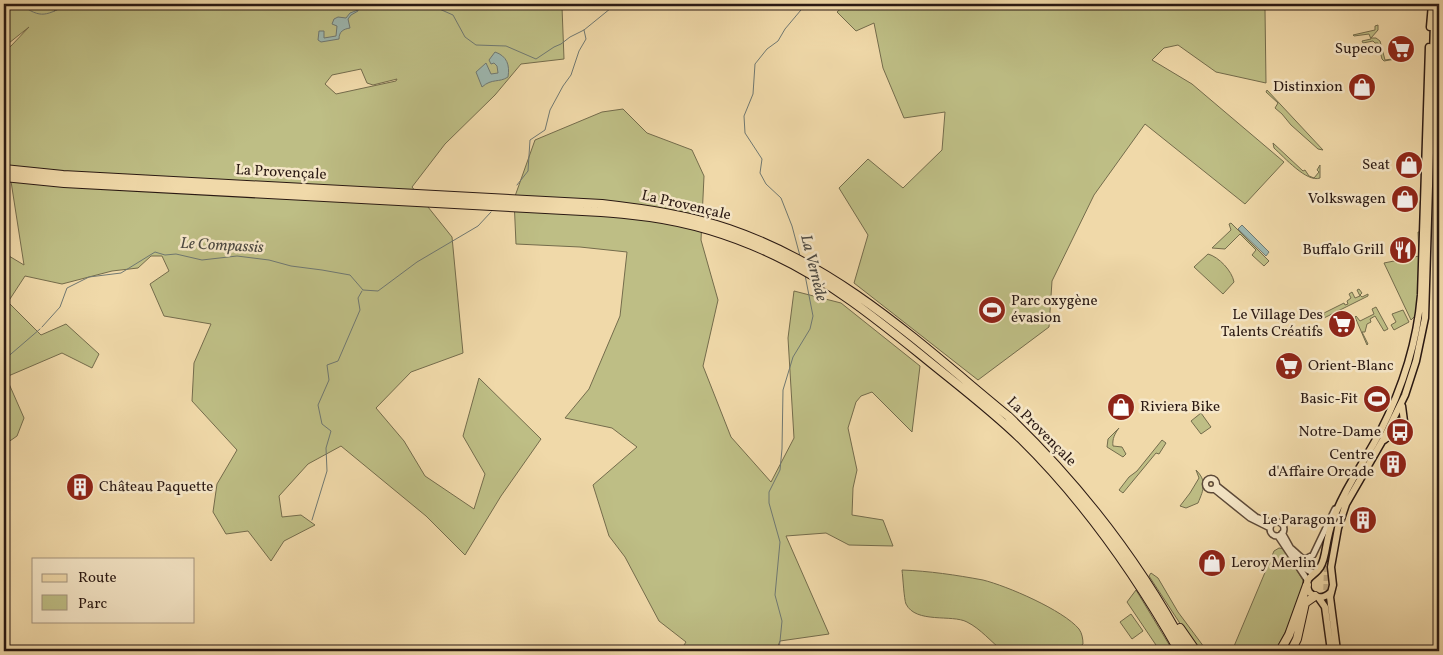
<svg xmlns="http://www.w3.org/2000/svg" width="1443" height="655" font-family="Vollkorn,serif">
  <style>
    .green { fill: #bebe85; stroke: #746c4c; fill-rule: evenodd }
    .water { fill: #9db8b1; stroke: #6f7872 }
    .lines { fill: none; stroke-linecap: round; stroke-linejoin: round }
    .stream { stroke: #6f7872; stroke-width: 1 }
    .major-tunnel { stroke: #c8b38b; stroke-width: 6; stroke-dasharray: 6 3; stroke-linecap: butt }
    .minor-casing { stroke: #5c4938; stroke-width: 8 }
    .major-casing { stroke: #2a1913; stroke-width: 9 }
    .highway-casing { stroke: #2a1913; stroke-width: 10 }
    .minor { stroke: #f5e6c7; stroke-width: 5 }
    .major { stroke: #f0d9a9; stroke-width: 6 }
    .highway { stroke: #f0d9a9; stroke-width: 8 }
    .labels { text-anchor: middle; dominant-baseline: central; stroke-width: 5; stroke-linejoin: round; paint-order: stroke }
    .poi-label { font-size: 15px; fill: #2a1913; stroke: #f5e6c7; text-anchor: end }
    .street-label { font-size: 15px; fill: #2a1913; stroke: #f5e6c7 }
    .water-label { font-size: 16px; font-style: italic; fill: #4c4942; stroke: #f5e6c7 }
  </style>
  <rect width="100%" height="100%" fill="#f0d9a9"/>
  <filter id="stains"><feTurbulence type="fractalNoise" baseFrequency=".004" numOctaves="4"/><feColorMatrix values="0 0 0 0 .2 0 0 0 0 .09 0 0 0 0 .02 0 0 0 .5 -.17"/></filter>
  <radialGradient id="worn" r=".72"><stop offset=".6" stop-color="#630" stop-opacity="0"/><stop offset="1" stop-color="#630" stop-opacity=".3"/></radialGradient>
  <path class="green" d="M 4,4 L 65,4 L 54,11 L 68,4 L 531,4 L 562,7 L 564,59 L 521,64 L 495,95 L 445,144 L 412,187 L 452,237 L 463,353 L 411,372 L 376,408 L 404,441 L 425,476 L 474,509 L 485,474 L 463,436 L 479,378 L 541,439 L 501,496 L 465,555 L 426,516 L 341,446 L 308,464 L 279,496 L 282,517 L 301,515 L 315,525 L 284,541 L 271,561 L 248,531 L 226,534 L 213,512 L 217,484 L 237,450 L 192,401 L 194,363 L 211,324 L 164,316 L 150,284 L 169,271 L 162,256 L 151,256 L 138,268 L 112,271 L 62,284 L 25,276 L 8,302 L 41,335 L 66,324 L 99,354 L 92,368 L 62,353 L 6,377 L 24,418 L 17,436 L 4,445 L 4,253 L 24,265 L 8,162 L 4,161 L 4,51 L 11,46 L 29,27 L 4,47 ZM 361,69 L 367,83 L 373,85 L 397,79 L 396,81 L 336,94 L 325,84 L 332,75 Z
    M 846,4 L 1269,4 L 1265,10 L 1266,83 L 1216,72 L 1178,45 L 1164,48 L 1152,60 L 1192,84 L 1284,162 L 1245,204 L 1145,124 L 1094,195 L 1052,281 L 1049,327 L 978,380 L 854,283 L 868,235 L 839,188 L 868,159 L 903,188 L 942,150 L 945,112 L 904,118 L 883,68 L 874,23 L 856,31 L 837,12 Z
    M 1439,4 L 1439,39 L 1435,117 L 1439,128 L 1439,133 L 1435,128 L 1433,123 L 1437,18 Z
    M 1378,25 L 1378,30 L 1371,38 L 1376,38 L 1380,41 L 1385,60 L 1407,57 L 1384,61 L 1382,59 L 1378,43 L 1375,43 L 1373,41 L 1363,43 L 1362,41 L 1371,39 L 1369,34 L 1354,36 L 1353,35 L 1375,30 L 1375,26 Z
    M 1267,90 L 1323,150 L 1318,149 L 1291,125 L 1282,114 L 1275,108 L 1278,103 L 1266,92 Z
    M 623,109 L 647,133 L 692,150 L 704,176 L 701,240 L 718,300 L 703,366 L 731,437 L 771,482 L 794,438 L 788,338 L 794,291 L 841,303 L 920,366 L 912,432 L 872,392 L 861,396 L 856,402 L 848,428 L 857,470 L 853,488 L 852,515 L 883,520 L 893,546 L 849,545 L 826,533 L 786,536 L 829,634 L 780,641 L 776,651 L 680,651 L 686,642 L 659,621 L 625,557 L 609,536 L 593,485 L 637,447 L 612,428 L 565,418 L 589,389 L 620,316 L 627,252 L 580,247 L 516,244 L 514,199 L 535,140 L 602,112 Z
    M 1273,143 L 1303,171 L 1305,170 L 1309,176 L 1314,178 L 1319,172 L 1317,170 L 1320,165 L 1320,178 C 1307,183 1284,157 1274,148 Z
    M 1231,223 L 1269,261 L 1264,266 L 1252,255 L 1256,250 L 1240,234 L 1225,249 L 1212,248 L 1231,230 L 1229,224 Z
    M 1418,232 L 1421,232 L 1417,314 L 1411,320 L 1384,263 L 1419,256 Z
    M 1208,254 C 1219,257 1232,271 1234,282 L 1223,294 L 1194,267 Z
    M 1359,289 L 1362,293 L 1360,295 L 1362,297 L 1368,294 L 1368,296 L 1324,318 L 1324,313 L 1344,303 L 1345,305 L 1348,304 L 1347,301 L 1351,298 L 1349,294 L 1352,292 L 1355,298 L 1360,296 L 1357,290 Z
    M 1376,307 L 1388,329 L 1384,331 L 1375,316 L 1370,319 L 1371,322 L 1367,324 L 1365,332 L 1362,332 L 1368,344 L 1367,345 L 1355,317 L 1356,316 L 1360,321 L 1374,314 L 1372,309 Z
    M 1403,310 L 1409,322 L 1394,330 L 1391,325 L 1396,322 L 1392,314 Z
    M 1201,413 L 1211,427 L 1201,434 L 1191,421 Z
    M 1119,428 C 1115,433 1112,439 1113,446 L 1122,447 L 1126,454 L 1123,457 L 1107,447 L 1108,439 Z
    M 1162,440 L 1166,443 L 1159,454 L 1156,453 L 1123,493 L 1119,490 L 1129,477 L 1137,471 Z
    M 1196,470 C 1207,481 1204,489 1198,503 L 1186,508 L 1180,506 L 1190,493 L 1199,478 Z
    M 1279,548 L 1284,549 L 1304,582 L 1290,623 L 1275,651 L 1232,651 L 1274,551 Z
    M 902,570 C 929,571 956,575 983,580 C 1007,586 1063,610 1079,629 C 1082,633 1083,639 1083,644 L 1075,651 L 1003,651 C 991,642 981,629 967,622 C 952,614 916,624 906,604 C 904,599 903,578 902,570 Z
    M 1151,573 L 1158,578 L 1178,612 L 1207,651 L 1198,651 L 1149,576 Z
    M 1136,590 L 1173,651 L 1160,651 L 1127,602 Z
    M 1131,614 L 1143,631 L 1132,639 L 1120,622 Z"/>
  <path class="water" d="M 358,10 L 358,11 L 351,15 L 348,19 L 350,28 C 344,29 339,31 339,39 L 321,42 L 318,40 L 319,31 L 324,31 L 324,38 L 336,36 L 337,26 L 332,24 L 334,19 L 338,17 L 346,18 L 350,13 Z
    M 495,52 C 507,56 510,65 508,77 C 499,83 492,78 482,87 L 476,72 L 486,63 L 491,74 L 498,73 L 497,66 L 494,63 L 491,64 L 489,60 Z
    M 1242,225 L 1269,252 L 1266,256 L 1238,229 Z"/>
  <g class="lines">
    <path class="stream" d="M 20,4 C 42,20 46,15 69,4
      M 428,4 L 453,15 L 465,37 L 476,45 L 506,46 L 536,59 L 554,47 L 561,44 L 570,37 L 584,30 L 616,4
      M 517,185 L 528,171 L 530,140 L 545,130 L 550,110 L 563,86 L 571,75 L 579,51 L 586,39 L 584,30
      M 800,256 L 792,226 L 781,198 L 766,184 L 760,173 L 762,159 L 745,133 L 744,116 L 753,94 L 755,64 L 767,49 L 778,41 L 785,29 L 806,4
      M 42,327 L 60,307 L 67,288 L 89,277 L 121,273 L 155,252 L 165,255 L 176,254 L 202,260 L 237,256 L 269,260 L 291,266 L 322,270 L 350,275 L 363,290 L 378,291 L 417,262 L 478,226 L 491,212
      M 4,360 L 40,329
      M 312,520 L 327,471 L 326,448 L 331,431 L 322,424 L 318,405 L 329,380 L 327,365 L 338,361 L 360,310 L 358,298 L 362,291
      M 779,651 L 782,621 L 775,595 L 780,542 L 769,503 L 769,492 L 780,470 L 782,449 L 783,390 L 793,357 L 810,329 L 813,316 L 805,275"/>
    <path class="major-tunnel" d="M 1326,599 L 1327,566"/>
    <g class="minor-casing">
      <path id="minor" d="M1205.5 484a5.5 5.5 0 1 1 11 0a5.5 5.5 0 1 1-11 0Z
        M 1217,486 L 1256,517 L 1273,523
        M 1214,489 L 1250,518 L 1270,528
        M1270 529a7 7 0 1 1 14 0a7 7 0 1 1-14 0Z
        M 1282,533 C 1290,545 1299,570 1314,573
        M 1278,536 L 1308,581
        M 1292,549 L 1302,558 L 1307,558 L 1313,555 L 1335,509"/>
    </g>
    <g class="major-casing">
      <path id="major" d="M 1430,27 L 1432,4
        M 1384,440 C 1391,434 1399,434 1405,429 L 1402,406
        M 1331,592 C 1324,599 1316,599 1309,592 C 1303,578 1311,578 1318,570 C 1322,566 1324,558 1325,553 C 1327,542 1329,530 1333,520 C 1344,489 1365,461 1380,432 C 1402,389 1417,343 1421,295 L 1429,47
        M 1318,597 L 1325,607 L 1331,651
        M 1337,651 L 1330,597 L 1333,585 L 1331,567 L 1338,528 L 1346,504 L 1384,438 L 1405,395 L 1416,361 L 1425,318 L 1434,22 L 1437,4"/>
    </g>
    <g class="highway-casing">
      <path id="highway" d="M 4,169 L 63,175 L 602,204 C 645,209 688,215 729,229 C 840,267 919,343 1008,416 C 1079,484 1141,564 1187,651
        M 4,177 L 64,183 L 601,212 C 617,213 634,215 650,217 C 692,223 737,237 776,256 C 829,281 874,317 920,354 C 954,382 989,408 1021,439 C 1084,501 1136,575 1179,651
        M 1180,628 L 1196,651
        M 1280,651 L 1289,635 L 1307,585
        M 1291,651 L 1297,639 L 1305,603 L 1315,596"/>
    </g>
    <use href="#minor" class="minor"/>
    <use href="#major" class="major"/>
    <use href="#highway" class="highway"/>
  </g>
  <defs>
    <g id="supermarket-disc" transform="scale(1.4375)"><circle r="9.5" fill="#8f2418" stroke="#f5e6c7"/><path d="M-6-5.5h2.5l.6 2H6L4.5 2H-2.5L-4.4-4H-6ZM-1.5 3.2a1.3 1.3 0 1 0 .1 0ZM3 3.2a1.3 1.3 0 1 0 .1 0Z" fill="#fff"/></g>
    <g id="shop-disc" transform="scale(1.4375)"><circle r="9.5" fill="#8f2418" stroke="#f5e6c7"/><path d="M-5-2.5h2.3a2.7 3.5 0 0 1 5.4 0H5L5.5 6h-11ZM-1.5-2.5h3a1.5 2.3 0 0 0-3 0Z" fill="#fff"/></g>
    <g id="restaurant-disc" transform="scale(1.4375)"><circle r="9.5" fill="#8f2418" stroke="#f5e6c7"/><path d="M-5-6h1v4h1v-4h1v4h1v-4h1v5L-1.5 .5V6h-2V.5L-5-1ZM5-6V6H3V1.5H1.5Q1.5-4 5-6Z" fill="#fff"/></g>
    <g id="stadium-disc" transform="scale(1.4375)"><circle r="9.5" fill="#8f2418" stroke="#f5e6c7"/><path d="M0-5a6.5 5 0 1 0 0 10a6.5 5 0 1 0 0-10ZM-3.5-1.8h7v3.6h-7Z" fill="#fff"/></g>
    <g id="bus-disc" transform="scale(1.4375)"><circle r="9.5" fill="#8f2418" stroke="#f5e6c7"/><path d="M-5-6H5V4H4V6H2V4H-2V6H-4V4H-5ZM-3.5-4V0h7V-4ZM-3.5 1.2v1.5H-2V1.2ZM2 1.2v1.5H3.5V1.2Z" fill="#fff"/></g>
    <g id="building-disc" transform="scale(1.4375)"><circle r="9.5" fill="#8f2418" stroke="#f5e6c7"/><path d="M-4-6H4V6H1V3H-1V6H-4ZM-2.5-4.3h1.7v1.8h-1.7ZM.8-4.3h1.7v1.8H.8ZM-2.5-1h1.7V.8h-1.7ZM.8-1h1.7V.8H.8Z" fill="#fff"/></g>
  </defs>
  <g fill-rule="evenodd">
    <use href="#supermarket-disc" x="1401" y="49"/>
    <use href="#shop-disc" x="1362" y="87"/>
    <use href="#shop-disc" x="1409" y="165"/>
    <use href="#shop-disc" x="1405" y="199"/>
    <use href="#restaurant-disc" x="1403" y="250"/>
    <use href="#stadium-disc" x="992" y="310"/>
    <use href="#supermarket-disc" x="1342" y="324"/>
    <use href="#supermarket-disc" x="1289" y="366"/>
    <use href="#stadium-disc" x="1377" y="399"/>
    <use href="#shop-disc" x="1121" y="407"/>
    <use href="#bus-disc" x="1400" y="432"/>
    <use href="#building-disc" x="1393" y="464"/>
    <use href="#building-disc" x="80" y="487"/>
    <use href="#building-disc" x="1363" y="520"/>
    <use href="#shop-disc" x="1212" y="563"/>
  </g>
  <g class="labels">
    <g class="poi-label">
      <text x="1382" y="49">Supeco</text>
      <text x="1343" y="87">Distinxion</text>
      <text x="1390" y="165">Seat</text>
      <text x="1386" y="199">Volkswagen</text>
      <text x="1384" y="250">Buffalo Grill</text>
      <text x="1011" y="301" text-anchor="start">Parc oxygène<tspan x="1011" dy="17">évasion</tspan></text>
      <text x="1323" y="315">Le Village Des<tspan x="1323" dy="17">Talents Créatifs</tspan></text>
      <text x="1308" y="366" text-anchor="start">Orient-Blanc</text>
      <text x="1358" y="399">Basic-Fit</text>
      <text x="1140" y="407" text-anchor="start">Riviera Bike</text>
      <text x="1381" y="432">Notre-Dame</text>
      <text x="1374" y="455">Centre<tspan x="1374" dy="17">d'Affaire Orcade</tspan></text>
      <text x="99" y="487" text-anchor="start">Château Paquette</text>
      <text x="1344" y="520">Le Paragon 1</text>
      <text x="1231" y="563" text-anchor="start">Leroy Merlin</text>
    </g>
    <g class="street-label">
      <text transform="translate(281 173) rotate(3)">La Provençale</text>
      <text transform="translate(686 206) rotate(13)">La Provençale</text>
      <text transform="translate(1041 432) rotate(45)">La Provençale</text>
    </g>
    <g class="water-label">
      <text transform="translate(222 246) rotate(3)">Le Compassis</text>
      <text transform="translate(813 268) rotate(76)">La Vernède</text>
    </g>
  </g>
  <rect width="1443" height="655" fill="none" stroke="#f0d9a9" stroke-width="20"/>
  <rect x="5" y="5" width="1433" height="645" fill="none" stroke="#2a1913" stroke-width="2.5"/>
  <rect x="10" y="10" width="1423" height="635" fill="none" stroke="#2a1913"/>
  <rect x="32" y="558" width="162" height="65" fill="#f5e6c7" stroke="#a4947f"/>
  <rect x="42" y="574" width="25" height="8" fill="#f0d9a9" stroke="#a4947f"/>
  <text x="78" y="582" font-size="15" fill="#2a1913">Route</text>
  <rect x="42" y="595" width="25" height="15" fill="#bebe85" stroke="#a4947f"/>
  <text x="78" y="608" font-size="15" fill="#2a1913">Parc</text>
  <rect width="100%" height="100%" filter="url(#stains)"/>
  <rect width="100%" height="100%" fill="url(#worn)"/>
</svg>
